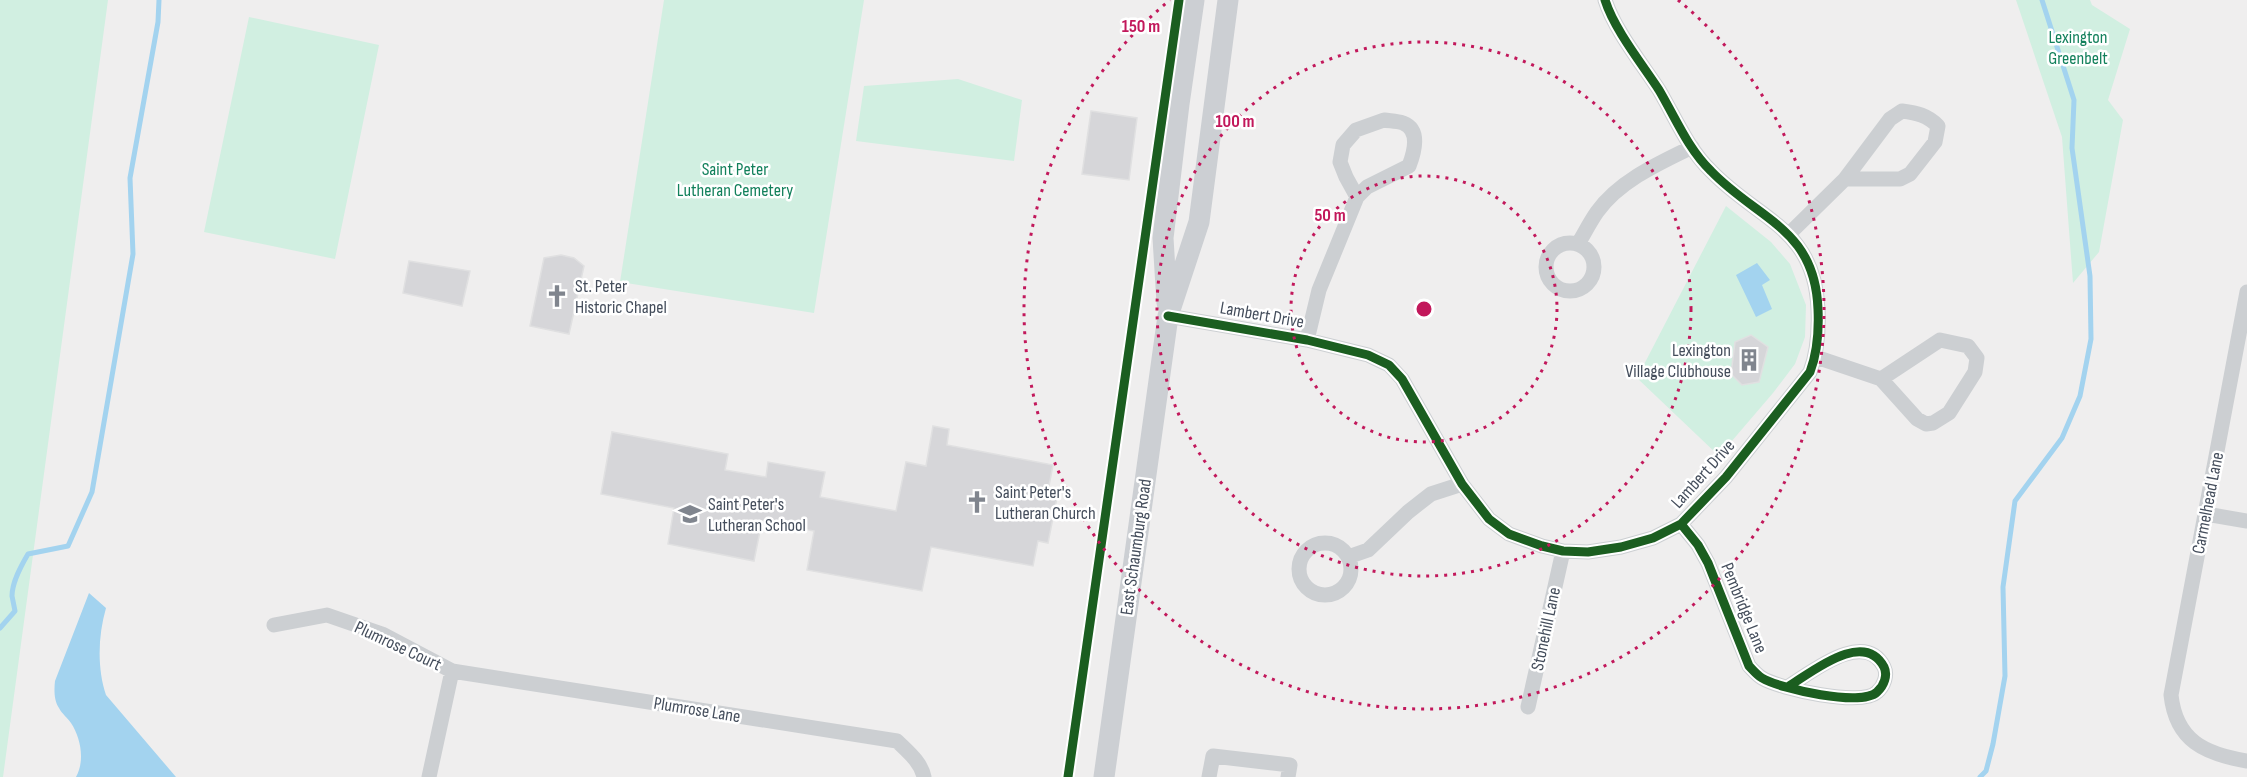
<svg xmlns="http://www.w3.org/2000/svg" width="2247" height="777" font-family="'Sofia Sans Condensed',sans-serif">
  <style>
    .green { fill: #d1efe1 }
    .water { fill: #a3d3ef }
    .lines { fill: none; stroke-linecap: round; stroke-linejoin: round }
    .stream { stroke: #a3d3ef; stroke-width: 5 }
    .building { fill: #d6d6d9; stroke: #e0e0e1; stroke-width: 1.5 }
    .minor { stroke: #cccfd2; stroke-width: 15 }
    .secondary { stroke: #cccfd3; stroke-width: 21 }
    .cycleway-casing { stroke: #fff; stroke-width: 13 }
    .cycleway { stroke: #1b5e20; stroke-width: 9 }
    .ring { fill: none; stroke: #c2185b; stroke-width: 3; stroke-dasharray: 3 6 }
    .labels { text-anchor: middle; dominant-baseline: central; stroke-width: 5; stroke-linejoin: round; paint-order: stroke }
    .park-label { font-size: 18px; fill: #12805b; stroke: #fff }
    .poi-label { font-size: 18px; fill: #444d5b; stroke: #fff; text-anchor: start }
    .street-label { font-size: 18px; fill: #444d5b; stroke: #fff }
    .centre { fill: #c2185b; stroke: #fff; stroke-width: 3 }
    .ring-label { font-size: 18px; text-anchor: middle; font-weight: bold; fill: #c2185b; stroke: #fff; stroke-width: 5; stroke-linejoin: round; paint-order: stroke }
  </style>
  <rect width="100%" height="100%" fill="#efeeee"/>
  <path class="green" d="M 0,0 L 108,0 L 3,777 L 0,777 Z
    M 664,0 L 864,0 L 814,313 L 620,282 Z
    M 2016,0 L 2090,0 L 2092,5 L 2130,29 L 2108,100 L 2123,120 L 2099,252 L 2073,283 L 2062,137 Z
    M 249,17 L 379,45 L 335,259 L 204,232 Z
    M 958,79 L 1022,100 L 1014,161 L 856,141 L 864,86 Z
    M 1726,206 L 1771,242 L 1790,264 L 1806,305 L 1805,337 L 1795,364 L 1773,393 L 1719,456 L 1637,378 Z"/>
  <path class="water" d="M 1757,263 L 1770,280 L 1762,285 L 1772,309 L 1756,317 L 1736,275 Z
    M 89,593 L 106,608 C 98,636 97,668 106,695 L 176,777 L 76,777 C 85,761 81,738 71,723 C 68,718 62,714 59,708 C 54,701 54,690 55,681 Z"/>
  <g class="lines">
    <path class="stream" d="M 0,628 L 15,611 C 14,606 13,601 12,596 C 12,582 21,566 28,554 L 68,546 L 92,492 L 133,254 L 130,178 L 158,22 L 159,0
      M 1980,777 L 1986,771 L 1993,744 L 2005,676 L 2003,587 L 2015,501 L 2062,438 L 2080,396 L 2091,339 L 2090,276 L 2072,148 L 2074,100 L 2042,0"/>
  </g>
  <path class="building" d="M 1091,111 L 1137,118 L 1129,180 L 1082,174 Z
    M 561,255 L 574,258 L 584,266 L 569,334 L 530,326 L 544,258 Z
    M 409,261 L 470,271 L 462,306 L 403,293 Z
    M 1751,335 L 1768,347 L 1759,382 L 1742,385 L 1731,374 L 1735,342 Z
    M 933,426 L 949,429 L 947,445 L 1053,465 L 1048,491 L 1058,493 L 1048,543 L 1038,541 L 1033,566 L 931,547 L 922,591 L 807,570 L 814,531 L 762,521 L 754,561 L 668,544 L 674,508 L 601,494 L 612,432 L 728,454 L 725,470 L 766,477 L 768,462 L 825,472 L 820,497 L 896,511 L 906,462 L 926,466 Z"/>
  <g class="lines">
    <path class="minor" d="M 1384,120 C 1390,121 1397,121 1403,123 C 1421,130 1414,153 1409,166 L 1367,187 L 1357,197 L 1346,177 L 1340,162 L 1343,145 L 1356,130 Z
      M 1789,234 L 1845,179 L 1890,119 L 1902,111 C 1917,113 1927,115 1938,126 L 1935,142 L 1910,174 L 1900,179 L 1845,179
      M1546 267a24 24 0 1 1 48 0a24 24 0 1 1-48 0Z
      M 1578,244 C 1584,234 1590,222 1597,212 C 1619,181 1659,163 1692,147
      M 2247,292 L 2171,695 C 2176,741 2205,754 2247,761
      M 1168,316 L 1307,340 L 1368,355 L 1389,365 L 1402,379 L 1462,484 L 1489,519 L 1509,534 L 1542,546 L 1563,551 L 1588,552 L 1621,547 L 1653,538 L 1681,524 L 1726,477 L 1810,372 C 1818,351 1819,331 1818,309 C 1815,228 1758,220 1711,171 C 1688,149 1675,117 1659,90 C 1642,64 1614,29 1605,0
      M 1307,340 L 1319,290 L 1357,197
      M 1816,357 L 1881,379 L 1917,419 L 1926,424 L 1933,423 L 1949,413 L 1975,372 L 1977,358 L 1968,346 L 1940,340 L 1881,379
      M 2206,514 L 2247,521
      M 1681,524 L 1698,545 L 1708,563 L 1749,666 C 1753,670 1757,675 1762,678 C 1780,689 1862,707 1877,692 C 1884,686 1888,675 1884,667 C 1864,629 1812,672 1789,686
      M1299 569a26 26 0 1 1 52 0a26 26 0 1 1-52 0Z
      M 1348,557 L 1368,550 L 1408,512 L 1431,494 L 1462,484
      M 274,625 L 327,615 L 382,634 L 452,671 L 897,741 C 908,752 921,762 924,777
      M 1528,707 L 1563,551
      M 429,777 L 452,671
      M 1209,777 L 1213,756 L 1290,765 L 1288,777"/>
    <path class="secondary" d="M 1167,303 L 1163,238 L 1179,104 L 1194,0
      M 1104,777 L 1168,316 L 1199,222 L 1228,0"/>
    <g class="cycleway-casing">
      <path id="cycleway" d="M 1168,316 L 1307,340 L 1368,355 L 1389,365 L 1402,379 L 1462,484 L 1489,519 L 1509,534 L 1542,546 L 1563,551 L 1588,552 L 1621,547 L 1653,538 L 1681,524 L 1726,477 L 1810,372 C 1818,351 1819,331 1818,309 C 1815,228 1758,220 1711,171 C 1688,149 1675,117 1659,90 C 1642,64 1614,29 1605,0
        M 1681,524 L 1698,545 L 1708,563 L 1749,666 C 1753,670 1757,675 1762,678 C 1780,689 1862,707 1877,692 C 1884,686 1888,675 1884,667 C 1864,629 1812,672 1789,686
        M 1068,777 L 1179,0"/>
    </g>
    <use href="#cycleway" class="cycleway"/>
  </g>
  <g class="ring">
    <circle cx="1424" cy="309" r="133"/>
    <circle cx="1424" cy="309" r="267"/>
    <path d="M1678 0A400 400 0 1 1 1170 0"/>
  </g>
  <defs>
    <g id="church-bare" transform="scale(1.8)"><path d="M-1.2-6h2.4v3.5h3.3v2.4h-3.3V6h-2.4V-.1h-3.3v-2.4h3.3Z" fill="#80858e" stroke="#fff" stroke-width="2.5" paint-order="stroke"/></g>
    <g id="building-bare" transform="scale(1.8)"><path d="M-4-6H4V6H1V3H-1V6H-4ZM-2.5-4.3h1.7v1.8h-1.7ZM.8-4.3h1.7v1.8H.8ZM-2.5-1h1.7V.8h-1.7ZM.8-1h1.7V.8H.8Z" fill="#80858e" stroke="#fff" stroke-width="2.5" paint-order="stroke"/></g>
    <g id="school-bare" transform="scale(1.8)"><path d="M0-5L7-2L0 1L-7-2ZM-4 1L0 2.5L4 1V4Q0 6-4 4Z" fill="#80858e" stroke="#fff" stroke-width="2.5" paint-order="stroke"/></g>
  </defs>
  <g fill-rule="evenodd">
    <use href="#church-bare" x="557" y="296"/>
    <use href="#building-bare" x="1749" y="360"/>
    <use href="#church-bare" x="977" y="502"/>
    <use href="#school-bare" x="690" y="514"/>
  </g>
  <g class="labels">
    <g class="park-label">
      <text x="2078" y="37">Lexington<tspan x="2078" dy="21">Greenbelt</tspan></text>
      <text x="735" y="169">Saint Peter<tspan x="735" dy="21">Lutheran Cemetery</tspan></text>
    </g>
    <g class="poi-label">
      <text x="575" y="286">St. Peter<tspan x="575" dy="21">Historic Chapel</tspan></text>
      <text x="1731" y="350" text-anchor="end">Lexington<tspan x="1731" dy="21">Village Clubhouse</tspan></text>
      <text x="995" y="492">Saint Peter's<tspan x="995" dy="21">Lutheran Church</tspan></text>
      <text x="708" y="504">Saint Peter's<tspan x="708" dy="21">Lutheran School</tspan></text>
    </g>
    <g class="street-label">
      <text transform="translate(1262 315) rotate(10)">Lambert Drive</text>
      <text transform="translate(1703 474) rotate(-48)">Lambert Drive</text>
      <text transform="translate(2208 503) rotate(-79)">Carmelhead Lane</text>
      <text transform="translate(1136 547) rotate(-82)">East Schaumburg Road</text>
      <text transform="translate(1744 608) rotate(68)">Pembridge Lane</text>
      <text transform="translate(1546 629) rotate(-78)">Stonehill Lane</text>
      <text transform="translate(398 646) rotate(25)">Plumrose Court</text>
      <text transform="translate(697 710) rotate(9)">Plumrose Lane</text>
    </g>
  </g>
  <circle cx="1424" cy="309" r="9" class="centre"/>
  <g class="ring-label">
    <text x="1141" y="32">150 m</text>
    <text x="1235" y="127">100 m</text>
    <text x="1330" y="221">50 m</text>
  </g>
</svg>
